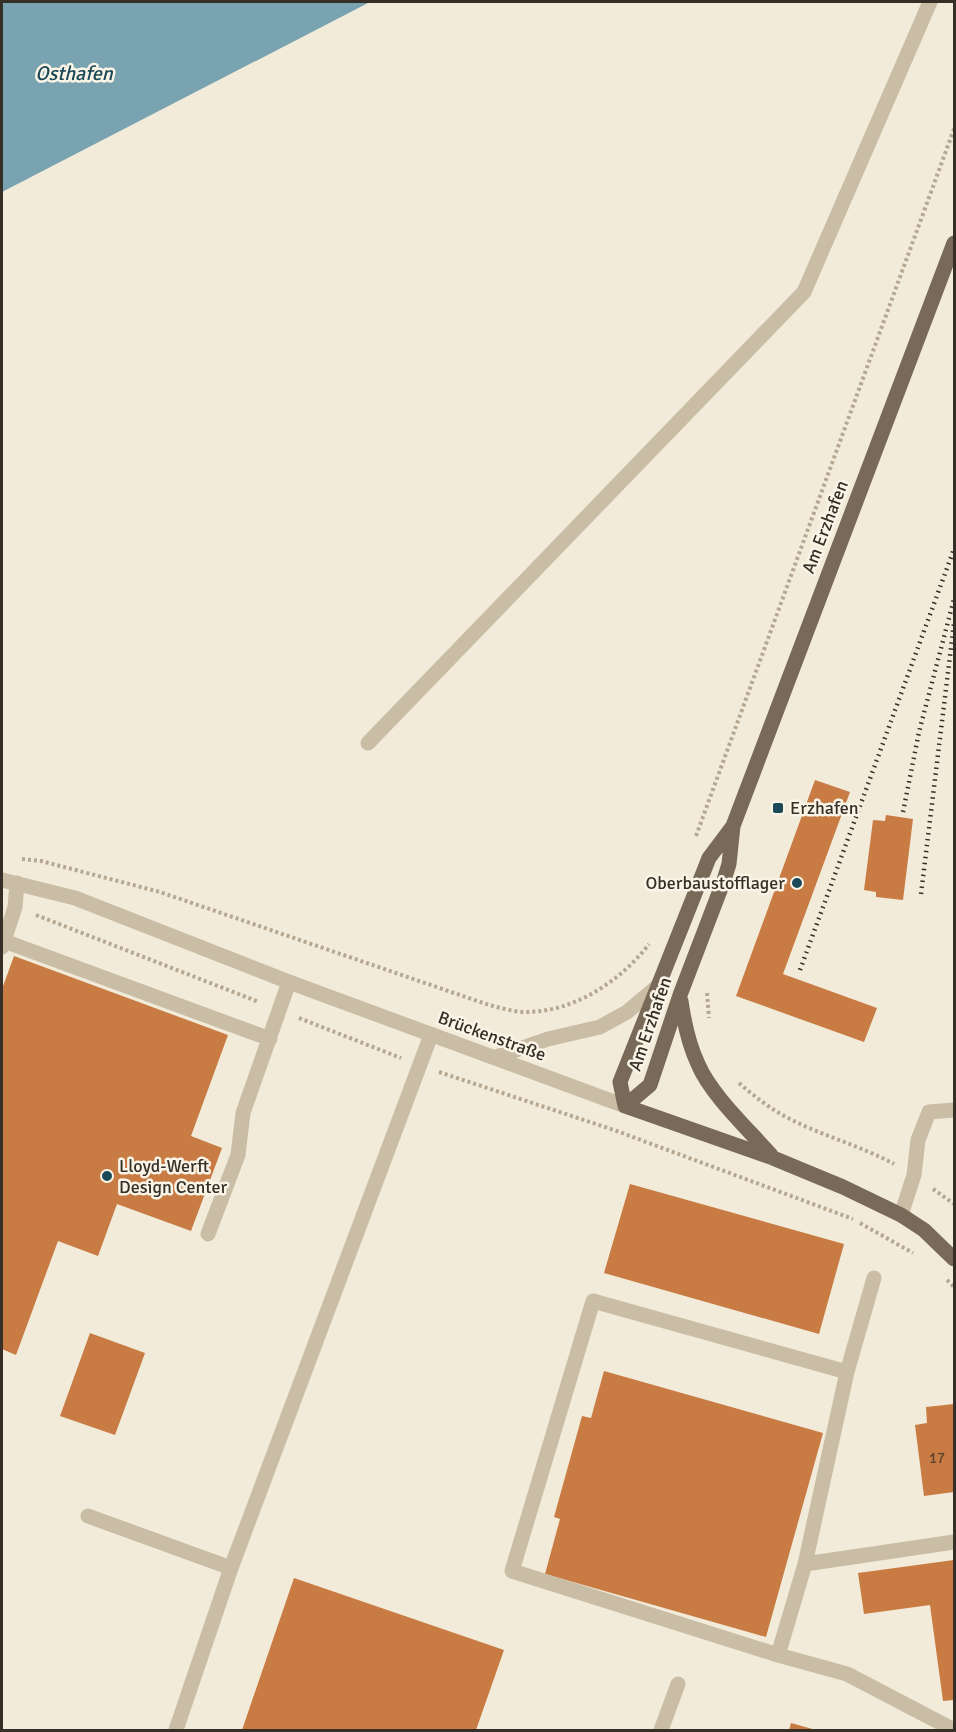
<svg xmlns="http://www.w3.org/2000/svg" width="956" height="1732" font-family="Signika,sans-serif">
  <style>
    .water { fill: #79a3b0 }
    .building { fill: #c87b42 }
    .lines { fill: none; stroke-linecap: round; stroke-linejoin: round }
    .path { stroke: #b6a790; stroke-width: 4; stroke-dasharray: 3 3; stroke-linecap: butt }
    .minor { stroke: #cabda6; stroke-width: 15 }
    .major { stroke: #786958; stroke-width: 15 }
    .rail { stroke: #362f27; stroke-width: 4.5; stroke-dasharray: 1.5 4.5; stroke-linecap: butt }
    .poi-dot { fill: #1c4958; stroke: #faf4e7; stroke-width: 2 }
    .labels { text-anchor: middle; dominant-baseline: central; stroke-width: 5; stroke-linejoin: round; paint-order: stroke }
    .number-label { font-size: 15px; fill: #5a422e }
    .street-label { font-size: 18px; fill: #362f27; stroke: #faf4e7 }
    .poi-label { font-size: 18px; fill: #362f27; stroke: #faf4e7; text-anchor: start }
    .water-label { font-size: 20px; font-style: italic; fill: #1c4958; stroke: #faf4e7 }
  </style>
  <rect width="100%" height="100%" fill="#f2ebda"/>
  <path class="water" d="M 2,2 L 370,2 L 2,192 Z"/>
  <path class="building" d="M 815,780 L 850,792 L 783,974 L 877,1008 L 864,1042 L 736,996 Z
    M 886,815 L 913,819 L 903,900 L 876,897 L 876,892 L 864,890 L 873,820 L 885,821 Z
    M 14,956 L 228,1035 L 191,1136 L 222,1148 L 191,1231 L 117,1204 L 98,1256 L 58,1241 L 16,1355 L 2,1349 L 2,989 Z
    M 630,1184 L 844,1244 L 819,1334 L 604,1273 Z
    M 90,1333 L 145,1353 L 115,1435 L 60,1416 Z
    M 604,1371 L 823,1433 L 766,1637 L 545,1574 L 560,1519 L 554,1517 L 582,1416 L 591,1418 Z
    M 954,1404 L 954,1492 L 924,1496 L 915,1425 L 927,1423 L 926,1407 Z
    M 954,1560 L 954,1700 L 943,1701 L 930,1605 L 864,1614 L 858,1573 Z
    M 294,1578 L 504,1650 L 476,1730 L 242,1730 Z
    M 791,1723 L 816,1730 L 789,1730 Z"/>
  <g class="lines">
    <path class="path" d="M 696,836 L 954,129
      M 22,859 L 41,861 L 160,892 L 489,1005 C 501,1008 514,1012 526,1012 C 574,1012 621,981 649,944
      M 36,915 L 259,1002
      M 707,993 L 709,1018
      M 299,1018 L 401,1058
      M 439,1072 L 614,1130 L 853,1219
      M 739,1083 C 755,1097 772,1110 790,1119 C 823,1136 861,1146 894,1164
      M 933,1189 L 954,1204
      M 860,1223 L 913,1253
      M 947,1280 L 954,1287"/>
    <path class="minor" d="M 368,743 L 804,292 L 930,2
      M 2,880 L 75,898 L 289,982 L 625,1106
      M 4,941 L 270,1039
      M 2,947 L 15,907 L 17,883
      M 496,1057 L 548,1039 L 600,1027 L 627,1012 L 658,986
      M 901,1215 L 914,1175 L 918,1140 L 929,1112 L 954,1110
      M 208,1234 L 238,1155 L 243,1113 L 289,982
      M 847,1372 L 593,1301 L 512,1571 L 778,1655 L 847,1674 L 954,1730
      M 88,1516 L 231,1568
      M 805,1564 L 954,1542
      M 778,1655 L 805,1564 L 847,1372 L 874,1278
      M 176,1730 L 231,1568 L 431,1035
      M 661,1730 L 678,1684"/>
    <path class="major" d="M 681,1001 C 684,1022 689,1045 698,1064 C 711,1095 749,1130 771,1155
      M 625,1106 L 650,1085 L 680,995 L 724,880 L 729,864 L 733,826 L 954,243
      M 625,1106 L 773,1158 L 843,1187 L 901,1215 L 924,1230 L 954,1259
      M 625,1106 L 620,1082 L 709,858 L 733,826"/>
    <path class="rail" d="M 903,812 L 919,732 L 954,599
      M 921,894 L 954,623
      M 800,970 L 954,549"/>
  </g>
  <g class="poi-dot">
    <rect x="772" y="802" width="12" height="12" rx="3"/>
    <circle cx="797" cy="883" r="6"/>
    <circle cx="107" cy="1176" r="6"/>
  </g>
  <g class="labels">
    <g class="number-label">
      <text x="937" y="1458">17</text>
    </g>
    <g class="street-label">
      <text transform="translate(825 527) rotate(-69)">Am Erzhafen</text>
      <text transform="translate(650 1024) rotate(-71)">Am Erzhafen</text>
      <text transform="translate(492 1036) rotate(20)">Brückenstraße</text>
    </g>
    <g class="poi-label">
      <text x="790" y="808">Erzhafen</text>
      <text x="785" y="883" text-anchor="end">Oberbaustofflager</text>
      <text x="119" y="1166">Lloyd-Werft<tspan x="119" dy="21">Design Center</tspan></text>
    </g>
    <g class="water-label">
      <text x="74" y="73">Osthafen</text>
    </g>
  </g>
  <rect width="956" height="1732" fill="none" stroke="#362f27" stroke-width="6"/>
</svg>
